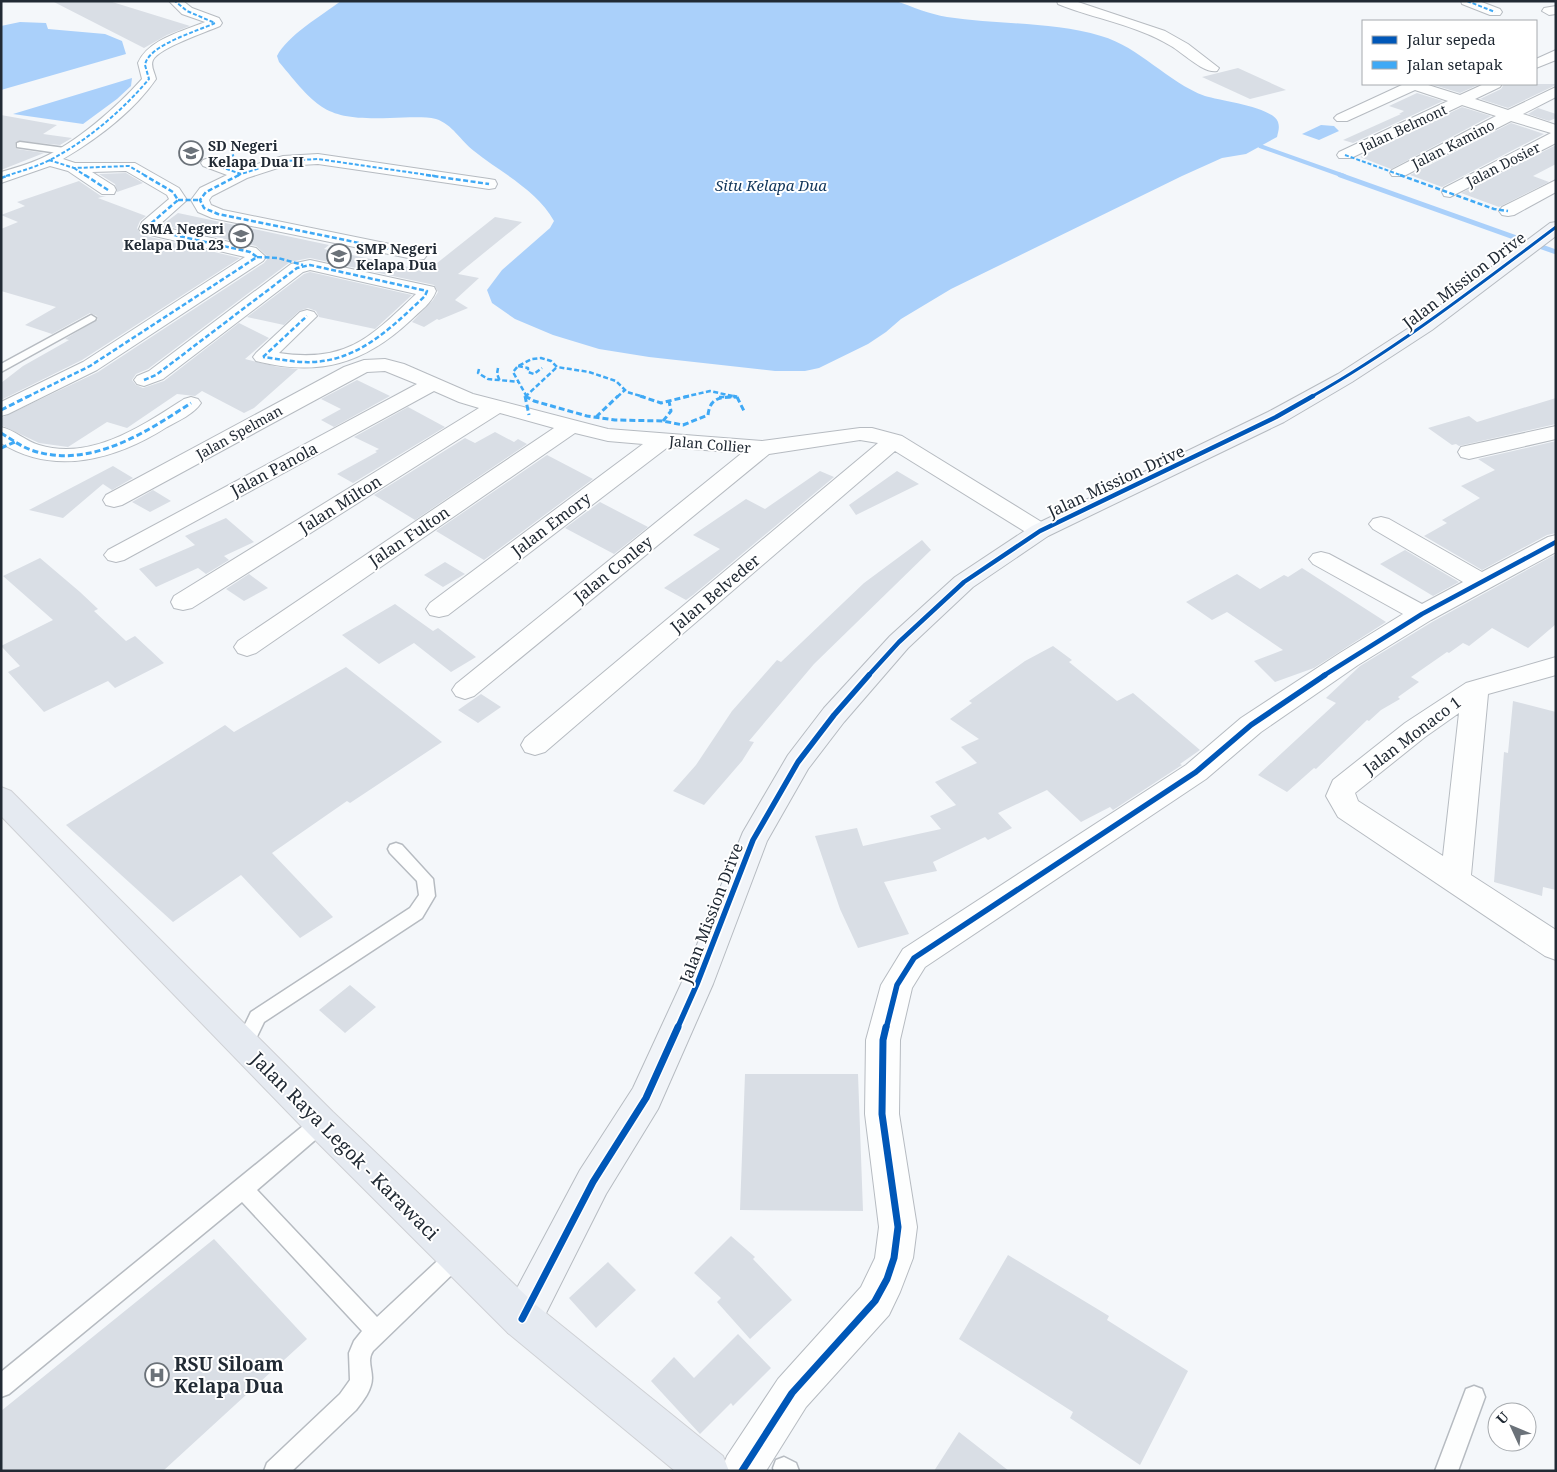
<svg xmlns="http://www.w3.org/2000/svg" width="1557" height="1472" font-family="'Noto Serif',serif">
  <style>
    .water { fill: #aad0fa }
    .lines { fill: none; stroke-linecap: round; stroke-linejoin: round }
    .stream-far1 { stroke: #aad0fa; stroke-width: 4 }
    .stream { stroke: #aad0fa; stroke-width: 5 }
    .building { fill: #d9dee5 }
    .lane-casing { stroke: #b6bbc1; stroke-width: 3 }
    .street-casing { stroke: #b6bbc1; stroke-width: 2 }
    .secondary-casing { stroke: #b6bbc1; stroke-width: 2 }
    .primary-casing { stroke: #cfd1d5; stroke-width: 2 }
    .lane { fill: #fdfefe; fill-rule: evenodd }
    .street { fill: #fdfefe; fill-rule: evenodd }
    .secondary { fill: #f1f4f8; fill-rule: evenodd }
    .primary { fill: #e5eaf1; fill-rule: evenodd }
    .quiet-far2 { stroke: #3fa9f5; stroke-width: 2; stroke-dasharray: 4 2; stroke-linecap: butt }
    .quiet-far1 { stroke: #3fa9f5; stroke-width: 2.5; stroke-dasharray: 5 2.5; stroke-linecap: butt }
    .quiet { stroke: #3fa9f5; stroke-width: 3; stroke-dasharray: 6 3; stroke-linecap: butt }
    .cycleway-far3-casing { stroke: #fff; stroke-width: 5 }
    .cycleway-far2-casing { stroke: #fff; stroke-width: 7 }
    .cycleway-far1-casing { stroke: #fff; stroke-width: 9 }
    .cycleway-casing { stroke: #fff; stroke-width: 10 }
    .cycleway-far3 { stroke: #0057b8; stroke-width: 3 }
    .cycleway-far2 { stroke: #0057b8; stroke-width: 4.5 }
    .cycleway-far1 { stroke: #0057b8; stroke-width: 5.5 }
    .cycleway { stroke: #0057b8; stroke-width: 7 }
    .labels { text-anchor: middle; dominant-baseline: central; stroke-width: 4; stroke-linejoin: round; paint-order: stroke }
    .far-street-label { font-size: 14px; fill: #212a34; stroke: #fff }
    .far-poi-label { font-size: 14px; font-weight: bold; fill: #212a34; stroke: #fff; text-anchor: start }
    .far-water-label { font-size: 15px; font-style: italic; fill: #10355a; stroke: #fff }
    .street-label { font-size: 16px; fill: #212a34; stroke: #fff }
    .near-street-label { font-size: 19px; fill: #212a34; stroke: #fff }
    .near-poi-label { font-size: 19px; font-weight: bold; fill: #212a34; stroke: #fff; text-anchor: start }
  </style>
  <rect width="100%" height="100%" fill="#f4f7fa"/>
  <path class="water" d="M 341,1 L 896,1 C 913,7 929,14 947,17 C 998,25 1051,21 1101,36 C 1140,47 1167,82 1205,96 C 1221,101 1273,107 1278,122 C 1280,128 1278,132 1277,137 L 1246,154 L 1222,158 L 1182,176 L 951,289 L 901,319 L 886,332 L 868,344 L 819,368 L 805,371 L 775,371 L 649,357 L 599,349 L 553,335 L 515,319 L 492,303 L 487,290 L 502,270 L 550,228 L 554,221 C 537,190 500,172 474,151 C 461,141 452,124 436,119 C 422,116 405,118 390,118 C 325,120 319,110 279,62 L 277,56 C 288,35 321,16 341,1 Z
    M 20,22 L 46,23 L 48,29 L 105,34 L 122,41 L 126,54 L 1,90 L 1,26 Z
    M 132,78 L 131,86 L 117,99 L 83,124 L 13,114 Z
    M 1321,125 L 1334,126 L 1339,131 L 1319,140 L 1302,134 Z"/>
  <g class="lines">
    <path class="stream-far1" d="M 1260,146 L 1344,176"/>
    <path class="stream" d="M 1340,175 L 1556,252"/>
  </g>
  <path class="building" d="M 52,1 L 109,1 L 190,26 L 167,35 L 144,48 Z
    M 1238,68 L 1286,90 L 1250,99 L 1202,77 Z
    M 1437,84 L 1480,84 L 1460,93 L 1434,85 Z
    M 1504,84 L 1556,84 L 1556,85 L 1508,108 L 1480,99 L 1501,89 Z
    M 1417,93 L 1443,101 L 1353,143 L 1343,140 L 1401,114 L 1399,114 L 1404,111 L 1389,106 Z
    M 1462,107 L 1491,116 L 1391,169 L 1360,157 Z
    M 1538,108 L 1556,114 L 1556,118 L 1549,121 L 1528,114 Z
    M 1,115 L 57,125 L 43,134 L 72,138 L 60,145 L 16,141 L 15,147 L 17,149 L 44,153 L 1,170 Z
    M 1511,123 L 1544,134 L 1442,187 L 1410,175 Z
    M 1556,145 L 1556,164 L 1533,176 L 1549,182 L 1499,207 L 1461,193 Z
    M 126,173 L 143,183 L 117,192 L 115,184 L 99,174 Z
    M 79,181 L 101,196 L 106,196 L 98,198 L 146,216 L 140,221 L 137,228 L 142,235 L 240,258 L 82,360 L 1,400 L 1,383 L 23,366 L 69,340 L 65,339 L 98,319 L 97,316 L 90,313 L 52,334 L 25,325 L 56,307 L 1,291 L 1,229 L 18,222 L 1,215 L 25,206 L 17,202 Z
    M 178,213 L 329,245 L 324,249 L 427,271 L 495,217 L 522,222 L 458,274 L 479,278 L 455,300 L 468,308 L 439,320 L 437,319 L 424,327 L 412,322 L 433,300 L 438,292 L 434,285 L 310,258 L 290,262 L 148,369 L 136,374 L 132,380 L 136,385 L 143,388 L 164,381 L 239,323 L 269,338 L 245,359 L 278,367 L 298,369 L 254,408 L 244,413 L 202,391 L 195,396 L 177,394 L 127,428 L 107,422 L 68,447 L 39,443 L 1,425 L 1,418 L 98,372 L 264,263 L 268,258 L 267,256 L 256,246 L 162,225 Z
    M 310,272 L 412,295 L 375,329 L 319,317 L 316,311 L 308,308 L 299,311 L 284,325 L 247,317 L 304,274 Z
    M 357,380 L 390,396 L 334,427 L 321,420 L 341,409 L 321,399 Z
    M 1556,398 L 1556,424 L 1459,446 L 1456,444 L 1452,445 L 1428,428 L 1469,416 L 1477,422 Z
    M 408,407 L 445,427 L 353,483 L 337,474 L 377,452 L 375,451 L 379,449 L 354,437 Z
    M 495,432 L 514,442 L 518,439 L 527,444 L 415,520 L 374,495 L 465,438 L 475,443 Z
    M 1556,441 L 1556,533 L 1547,535 L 1482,570 L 1424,536 L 1447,523 L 1442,520 L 1480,498 L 1461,486 L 1495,470 L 1478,459 Z
    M 547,455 L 593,479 L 484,560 L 436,531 Z
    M 113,466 L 133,478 L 112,490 L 103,484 L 63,518 L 29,510 Z
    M 820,471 L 834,477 L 693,595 L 686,600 L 664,588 L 720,549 L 693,535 L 746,499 L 765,509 Z
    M 897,471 L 919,484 L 856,515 L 849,505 Z
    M 153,490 L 171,501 L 150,512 L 132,502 Z
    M 600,502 L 648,527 L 614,554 L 565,528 Z
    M 226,518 L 254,542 L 224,556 L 229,560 L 206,574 L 198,568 L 156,587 L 139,569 L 195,545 L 185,536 Z
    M 922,540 L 931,550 L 814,664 L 749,741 L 754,742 L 742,761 L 704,805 L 673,791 L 696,765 L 732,711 L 777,660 L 781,662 L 864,583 Z
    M 1405,550 L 1459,582 L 1433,596 L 1380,564 Z
    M 1556,554 L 1556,624 L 1528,648 L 1492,628 L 1469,646 L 1463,643 L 1449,653 L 1447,652 L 1411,677 L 1419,682 L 1398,697 L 1400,699 L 1381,710 L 1369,721 L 1367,720 L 1316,769 L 1314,768 L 1287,792 L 1258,775 L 1336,703 L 1326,698 L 1360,666 L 1432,622 Z
    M 40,558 L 80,592 L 98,609 L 94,611 L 126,641 L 135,636 L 164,663 L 115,688 L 108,681 L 44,712 L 8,672 L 20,666 L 1,646 L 53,620 L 3,576 Z
    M 445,562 L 465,574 L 443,587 L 424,575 Z
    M 1302,568 L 1386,622 L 1314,668 L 1275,682 L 1254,661 L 1283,650 L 1227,612 L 1212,620 L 1186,602 L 1237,574 L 1260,589 L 1284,575 L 1288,577 Z
    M 249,574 L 268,588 L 244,601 L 226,589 Z
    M 395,604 L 433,631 L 438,628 L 476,657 L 451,672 L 414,643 L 379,664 L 342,635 Z
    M 1053,646 L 1072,660 L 1069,662 L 1117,701 L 1133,693 L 1200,750 L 1180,764 L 1182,765 L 1113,810 L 1110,807 L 1081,822 L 1047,790 L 998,813 L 1012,828 L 988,840 L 985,837 L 933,862 L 937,871 L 884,882 L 909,934 L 858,948 L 840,909 L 815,836 L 857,828 L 863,846 L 941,829 L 930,816 L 956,805 L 935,782 L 977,763 L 961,747 L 979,739 L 950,719 L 972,703 L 969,701 L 1025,661 Z
    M 346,667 L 442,742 L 350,803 L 347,801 L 272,853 L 333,917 L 300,938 L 241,875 L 173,922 L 66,825 L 225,725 L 234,732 Z
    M 481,694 L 501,707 L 478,723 L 458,710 Z
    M 1513,701 L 1556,712 L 1556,890 L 1543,887 L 1542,896 L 1494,882 L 1504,752 L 1508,753 Z
    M 350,985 L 376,1007 L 345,1033 L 319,1010 Z
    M 745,1074 L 858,1074 L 863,1211 L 740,1210 Z
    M 731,1236 L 755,1257 L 753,1259 L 792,1300 L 750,1339 L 717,1302 L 721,1298 L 694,1273 Z
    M 214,1239 L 307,1339 L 163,1471 L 1,1471 L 1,1411 Z
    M 1008,1255 L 1109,1316 L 1107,1320 L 1188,1371 L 1140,1465 L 1070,1418 L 1073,1412 L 959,1339 Z
    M 608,1262 L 636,1290 L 596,1328 L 569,1298 Z
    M 738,1334 L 771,1368 L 733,1406 L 731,1403 L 700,1434 L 651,1381 L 674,1357 L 694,1378 Z
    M 959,1432 L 1009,1471 L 934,1471 Z"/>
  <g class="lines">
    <g class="lane-casing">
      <path id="lane" d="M 20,142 L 65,148 L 69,151 L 65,154 L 17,147 L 17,143 Z
        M 91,315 L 96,318 L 95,320 L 1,372 L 1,364 Z
        M 396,843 L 402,845 L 433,879 L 435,896 L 422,918 L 264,1022 L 250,1051 L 244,1053 L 238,1051 L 235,1045 L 251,1012 L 410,908 L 419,895 L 417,881 L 390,853 L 388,849 L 390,845 Z
        M 321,1114 L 328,1117 L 331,1123 L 328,1129 L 257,1190 L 377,1317 L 449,1250 L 456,1247 L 463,1250 L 466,1257 L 463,1264 L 373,1351 C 367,1360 372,1368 372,1378 C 372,1390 363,1401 356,1410 L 292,1471 L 264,1471 L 267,1463 L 340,1394 L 350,1380 L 349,1353 L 354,1341 L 362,1331 L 242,1202 L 9,1394 L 1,1397 L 1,1372 L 314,1117 Z
        M 1474,1386 L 1482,1389 L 1485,1397 L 1458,1471 L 1435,1471 L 1466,1389 Z
        M 784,1457 L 796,1463 L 799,1471 L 774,1471 L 773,1468 L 776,1460 Z"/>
    </g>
    <g class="street-casing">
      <path id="street" d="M 169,1 L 183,1 L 192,8 L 219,18 L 222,23 L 220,26 C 206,32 159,48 153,60 C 150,66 155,73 156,79 C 134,111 97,139 63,159 L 75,163 L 135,163 L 179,188 L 187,200 L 158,226 L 256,248 L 266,257 L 263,261 L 97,370 L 8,414 L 1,416 L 1,402 L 83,362 L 245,257 L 142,233 L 139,229 L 142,222 L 169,199 L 167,195 L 126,171 L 92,172 L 114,186 L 116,190 L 114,194 L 102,194 L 68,171 L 50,166 L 1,183 L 1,172 C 15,168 29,164 42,158 C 76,143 117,107 142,79 L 138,63 C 148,39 184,31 205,22 L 182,14 Z
        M 1057,1 L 1075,1 L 1165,31 L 1188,44 L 1219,68 L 1217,71 C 1204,74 1183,53 1171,46 C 1137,25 1095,19 1058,4 Z
        M 1461,1 L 1479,1 L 1500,9 L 1502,12 L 1500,15 L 1490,15 L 1462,4 Z
        M 1556,6 L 1556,14 L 1549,15 L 1542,11 L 1544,8 Z
        M 1556,50 L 1556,60 L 1536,68 L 1536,59 Z
        M 1404,84 L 1425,84 L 1460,95 L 1484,84 L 1502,84 L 1500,87 L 1475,99 L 1508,110 L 1556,87 L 1556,97 L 1523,114 L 1556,125 L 1556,143 L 1450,197 L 1444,196 L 1442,192 L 1444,188 L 1551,133 L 1511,121 L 1404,176 L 1392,176 L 1390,173 L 1392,170 L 1496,116 L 1462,105 L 1351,158 L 1339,158 L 1337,155 L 1339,152 L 1448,101 L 1415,90 L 1347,121 L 1337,121 L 1334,118 L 1337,115 Z
        M 318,154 L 489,179 L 495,180 L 497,184 L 495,188 L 489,189 L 318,164 L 284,166 L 247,178 L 212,196 L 209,200 L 211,205 L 223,210 L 424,251 L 427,255 L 424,259 L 418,260 L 212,218 L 198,212 L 191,200 L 200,188 L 227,175 L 203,166 L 201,163 L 203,160 L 209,158 L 241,169 L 283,156 Z
        M 1556,180 L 1556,192 L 1514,215 L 1508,216 L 1502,215 L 1499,211 L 1502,207 Z
        M 310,260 L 434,287 L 436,291 C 432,303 420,311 411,320 C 364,364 319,377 256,361 L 253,357 L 256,353 L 300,312 L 307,310 L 314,312 L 317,316 L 279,353 C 346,363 370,338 416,294 L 310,270 L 303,272 L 163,379 L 144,386 L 137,384 L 134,380 L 137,376 L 149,371 L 291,264 Z
        M 385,359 L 404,364 L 473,394 L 608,429 L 762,441 L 860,428 L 872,428 L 902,436 L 1048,526 L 1052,531 L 1048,536 L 1040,538 L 1032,536 L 895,451 L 545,752 L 535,755 L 525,752 L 521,745 L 525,738 L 878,443 L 860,440 L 769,454 L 474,696 L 465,699 L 456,696 L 452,690 L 456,684 L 742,453 L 668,447 L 448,615 L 439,617 L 430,615 L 426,609 L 430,603 L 643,444 L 608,441 L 575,433 L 256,653 L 247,656 L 238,653 L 234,647 L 238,641 L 554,428 L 500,413 L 192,608 L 183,610 L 174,608 L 171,602 L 174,596 L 479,408 L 459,402 L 434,391 L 124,560 L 116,562 L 108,560 L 104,555 L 108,550 L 417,384 L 385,371 L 367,372 L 122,505 L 114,507 L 106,505 L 103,500 L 106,495 L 344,367 L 364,360 Z
        M 191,397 L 198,399 L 201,403 C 194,414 178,421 167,427 C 117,459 55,477 1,443 L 1,427 C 15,430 25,441 39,445 C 91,461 142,426 184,399 Z
        M 1556,426 L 1556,439 L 1469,459 L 1461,457 L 1458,452 L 1461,447 Z
        M 1381,517 L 1389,519 L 1482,572 L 1548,537 L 1556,535 L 1556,552 L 1431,620 L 1358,665 L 1261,732 L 1206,779 L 925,967 L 912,988 L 900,1040 L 899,1114 L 917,1227 L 913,1258 L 900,1292 L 889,1315 L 806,1407 L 766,1471 L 721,1471 L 727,1456 L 778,1379 L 861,1287 L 875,1258 L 879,1227 L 865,1114 L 866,1040 L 881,985 L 903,949 L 1186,765 L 1241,718 L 1340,653 L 1403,614 L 1313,564 L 1309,559 L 1313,554 L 1321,552 L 1329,554 L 1422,604 L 1463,582 L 1373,529 L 1369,524 L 1373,519 Z
        M 1556,657 L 1556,675 L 1488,694 L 1471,875 L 1556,930 L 1556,960 L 1545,956 L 1338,817 L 1326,796 L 1333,780 L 1405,723 L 1466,683 ZM 1459,713 L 1443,856 L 1358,801 L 1355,793 L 1425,737 Z"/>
    </g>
    <g class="secondary-casing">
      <path id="secondary" d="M 1556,222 L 1556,236 L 1432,330 L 1352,382 L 1284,422 L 1048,536 L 973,587 L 908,648 L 844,722 L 808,769 L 767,841 L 713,984 L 658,1109 L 606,1194 L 536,1333 L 522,1338 L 508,1333 L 503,1319 L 508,1305 L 580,1170 L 633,1088 L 681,984 L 743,832 L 788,755 L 824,708 L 890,636 L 955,577 L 1032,526 L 1268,412 L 1338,374 L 1418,322 L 1550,223 Z"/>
    </g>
    <g class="primary-casing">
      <path id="primary" d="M 1,787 L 11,791 L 333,1112 L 536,1305 L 723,1456 L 729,1471 L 675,1471 L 508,1333 L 309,1134 L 1,816 Z"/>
    </g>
    <use href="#lane" class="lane"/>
    <use href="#street" class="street"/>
    <use href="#secondary" class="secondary"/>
    <use href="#primary" class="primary"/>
    <path class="quiet-far2" d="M 1467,1 L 1495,12
      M 1345,155 L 1403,176
      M 49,160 L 74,168 L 129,166 L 146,176
      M 209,163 L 241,174 L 283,161 L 318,159 L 435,176
      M 209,163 L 234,155
      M 74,168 L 86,176
      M 6,176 C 21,171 36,167 50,160 C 87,141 123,110 149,79 L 145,65 C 148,45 198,31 215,23 L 187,11 L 175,1
      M 237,176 L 241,174"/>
    <path class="quiet-far1" d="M 85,175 L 108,190
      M 239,175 L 206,192 L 200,200 L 204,208 L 218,214 L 418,255
      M 426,175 L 489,184
      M 1400,175 L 1494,209 L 1508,211
      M 1,178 L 10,175
      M 178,200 L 200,200
      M 257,257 L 278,258 L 303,265
      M 263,357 L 307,316
      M 518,366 L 528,368 L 528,372 L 534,374 L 542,368
      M 498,368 L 497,374 L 500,381
      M 479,369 L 478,373 L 488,379 L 519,382
      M 144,380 L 156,375 L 297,268 L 310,265 L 427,291 L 425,296 C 393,326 360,360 313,362 C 297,363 280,359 263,357
      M 27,397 L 90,366 L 257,257 L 250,252 L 148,229 L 148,226 L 178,200 L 173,192 L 144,175
      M 525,397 L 557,367
      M 527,397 L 513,372 L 518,366 L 532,359 L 541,358 L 551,361 L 557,367 L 589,372 L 616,381 L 627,392 L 644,397
      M 617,397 L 625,390
      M 684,397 L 710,391 L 737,397
      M 719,397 L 737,397"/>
    <path class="quiet" d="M 525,396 L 534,401 L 587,416 L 615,420 L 663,421 L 683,425 L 708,415 C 710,397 721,397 737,397
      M 525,396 L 529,415
      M 640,396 L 661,403 L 689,396
      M 733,396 L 737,397
      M 737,397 L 745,413
      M 1,410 L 29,396
      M 596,417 L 618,396
      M 663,421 L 671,411 L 669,401
      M 1,433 C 11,439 20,446 31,450 C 89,470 145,433 191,403
      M 1,448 L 15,442"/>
    <g class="cycleway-far3-casing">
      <path id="cycleway-far3" d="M 1311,397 C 1398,348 1476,287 1556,227"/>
    </g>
    <g class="cycleway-far2-casing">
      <path id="cycleway-far2" d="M 868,676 L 899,642 L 964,582 L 1040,531 L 1276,417 L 1313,396
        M 1323,676 L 1422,614 L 1556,542"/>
    </g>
    <g class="cycleway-far1-casing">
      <path id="cycleway-far1" d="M 677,1029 L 697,984 L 753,840 L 798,762 L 834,715 L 869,675
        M 886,1029 L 897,985 L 914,958 L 1196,772 L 1251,725 L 1325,675"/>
    </g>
    <g class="cycleway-casing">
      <path id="cycleway" d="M 522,1319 L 593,1182 L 646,1098 L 678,1027
        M 742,1471 L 792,1393 L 875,1301 L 887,1279 L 894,1258 L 898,1227 L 882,1114 L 883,1040 L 886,1027"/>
    </g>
    <use href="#cycleway-far3" class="cycleway-far3"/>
    <use href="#cycleway-far2" class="cycleway-far2"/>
    <use href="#cycleway-far1" class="cycleway-far1"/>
    <use href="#cycleway" class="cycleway"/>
  </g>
  <defs>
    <g id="school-ring" transform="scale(1.25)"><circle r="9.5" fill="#fff" stroke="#6b7279" stroke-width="1.5"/><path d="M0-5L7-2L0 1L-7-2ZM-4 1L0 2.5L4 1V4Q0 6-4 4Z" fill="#6b7279"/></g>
    <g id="hospital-ring" transform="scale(1.25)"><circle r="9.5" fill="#fff" stroke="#6b7279" stroke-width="1.5"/><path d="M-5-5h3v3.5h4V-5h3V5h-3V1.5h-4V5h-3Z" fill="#6b7279"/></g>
  </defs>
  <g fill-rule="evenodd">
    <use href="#school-ring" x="191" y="153"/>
    <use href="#school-ring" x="241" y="236"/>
    <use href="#school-ring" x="339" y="256"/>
    <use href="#hospital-ring" x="157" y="1375"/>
  </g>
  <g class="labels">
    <g class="far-street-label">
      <text transform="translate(1403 128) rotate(-25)">Jalan Belmont</text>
      <text transform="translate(1453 144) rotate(-27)">Jalan Kamino</text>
      <text transform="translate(1503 164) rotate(-27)">Jalan Dosier</text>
      <text transform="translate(239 432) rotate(-29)">Jalan Spelman</text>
      <text transform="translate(710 444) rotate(5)">Jalan Collier</text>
    </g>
    <g class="far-poi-label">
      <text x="208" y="145">SD Negeri<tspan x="208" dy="16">Kelapa Dua II</tspan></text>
      <text x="224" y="228" text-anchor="end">SMA Negeri<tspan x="224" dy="16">Kelapa Dua 23</tspan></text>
      <text x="356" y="248">SMP Negeri<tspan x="356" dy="16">Kelapa Dua</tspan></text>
    </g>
    <g class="far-water-label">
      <text x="771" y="185">Situ Kelapa Dua</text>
    </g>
    <g class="street-label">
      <text transform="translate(1464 280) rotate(-37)">Jalan Mission Drive</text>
      <text transform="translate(274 469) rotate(-28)">Jalan Panola</text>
      <text transform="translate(1116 481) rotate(-25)">Jalan Mission Drive</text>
      <text transform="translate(340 504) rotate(-32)">Jalan Milton</text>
      <text transform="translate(551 524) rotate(-37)">Jalan Emory</text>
      <text transform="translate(409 536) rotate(-34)">Jalan Fulton</text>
      <text transform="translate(613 569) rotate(-39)">Jalan Conley</text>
      <text transform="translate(715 593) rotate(-40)">Jalan Belveder</text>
      <text transform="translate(1412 735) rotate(-37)">Jalan Monaco 1</text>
      <text transform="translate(711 913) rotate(-69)">Jalan Mission Drive</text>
    </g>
    <g class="near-street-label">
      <text transform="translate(345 1146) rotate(45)">Jalan Raya Legok - Karawaci</text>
    </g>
    <g class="near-poi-label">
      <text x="174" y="1364">RSU Siloam<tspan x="174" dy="22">Kelapa Dua</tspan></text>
    </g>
  </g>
  <rect width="1557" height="1472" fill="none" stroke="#212a34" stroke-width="5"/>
  <rect x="1362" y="20" width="175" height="65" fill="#ffffff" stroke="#a6aaae"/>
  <rect x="1372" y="36" width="25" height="8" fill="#0057b8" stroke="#a6aaae"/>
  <text x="1407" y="45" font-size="15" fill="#212a34">Jalur sepeda</text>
  <rect x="1372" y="61" width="25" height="8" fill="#3fa9f5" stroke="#a6aaae"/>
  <text x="1407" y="70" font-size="15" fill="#212a34">Jalan setapak</text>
  <g transform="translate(1512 1427) rotate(314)"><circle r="24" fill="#ffffff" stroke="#a6aaae"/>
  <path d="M0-4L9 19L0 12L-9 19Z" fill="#6b7279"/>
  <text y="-8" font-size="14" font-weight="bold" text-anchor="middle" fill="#212a34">U</text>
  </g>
</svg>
